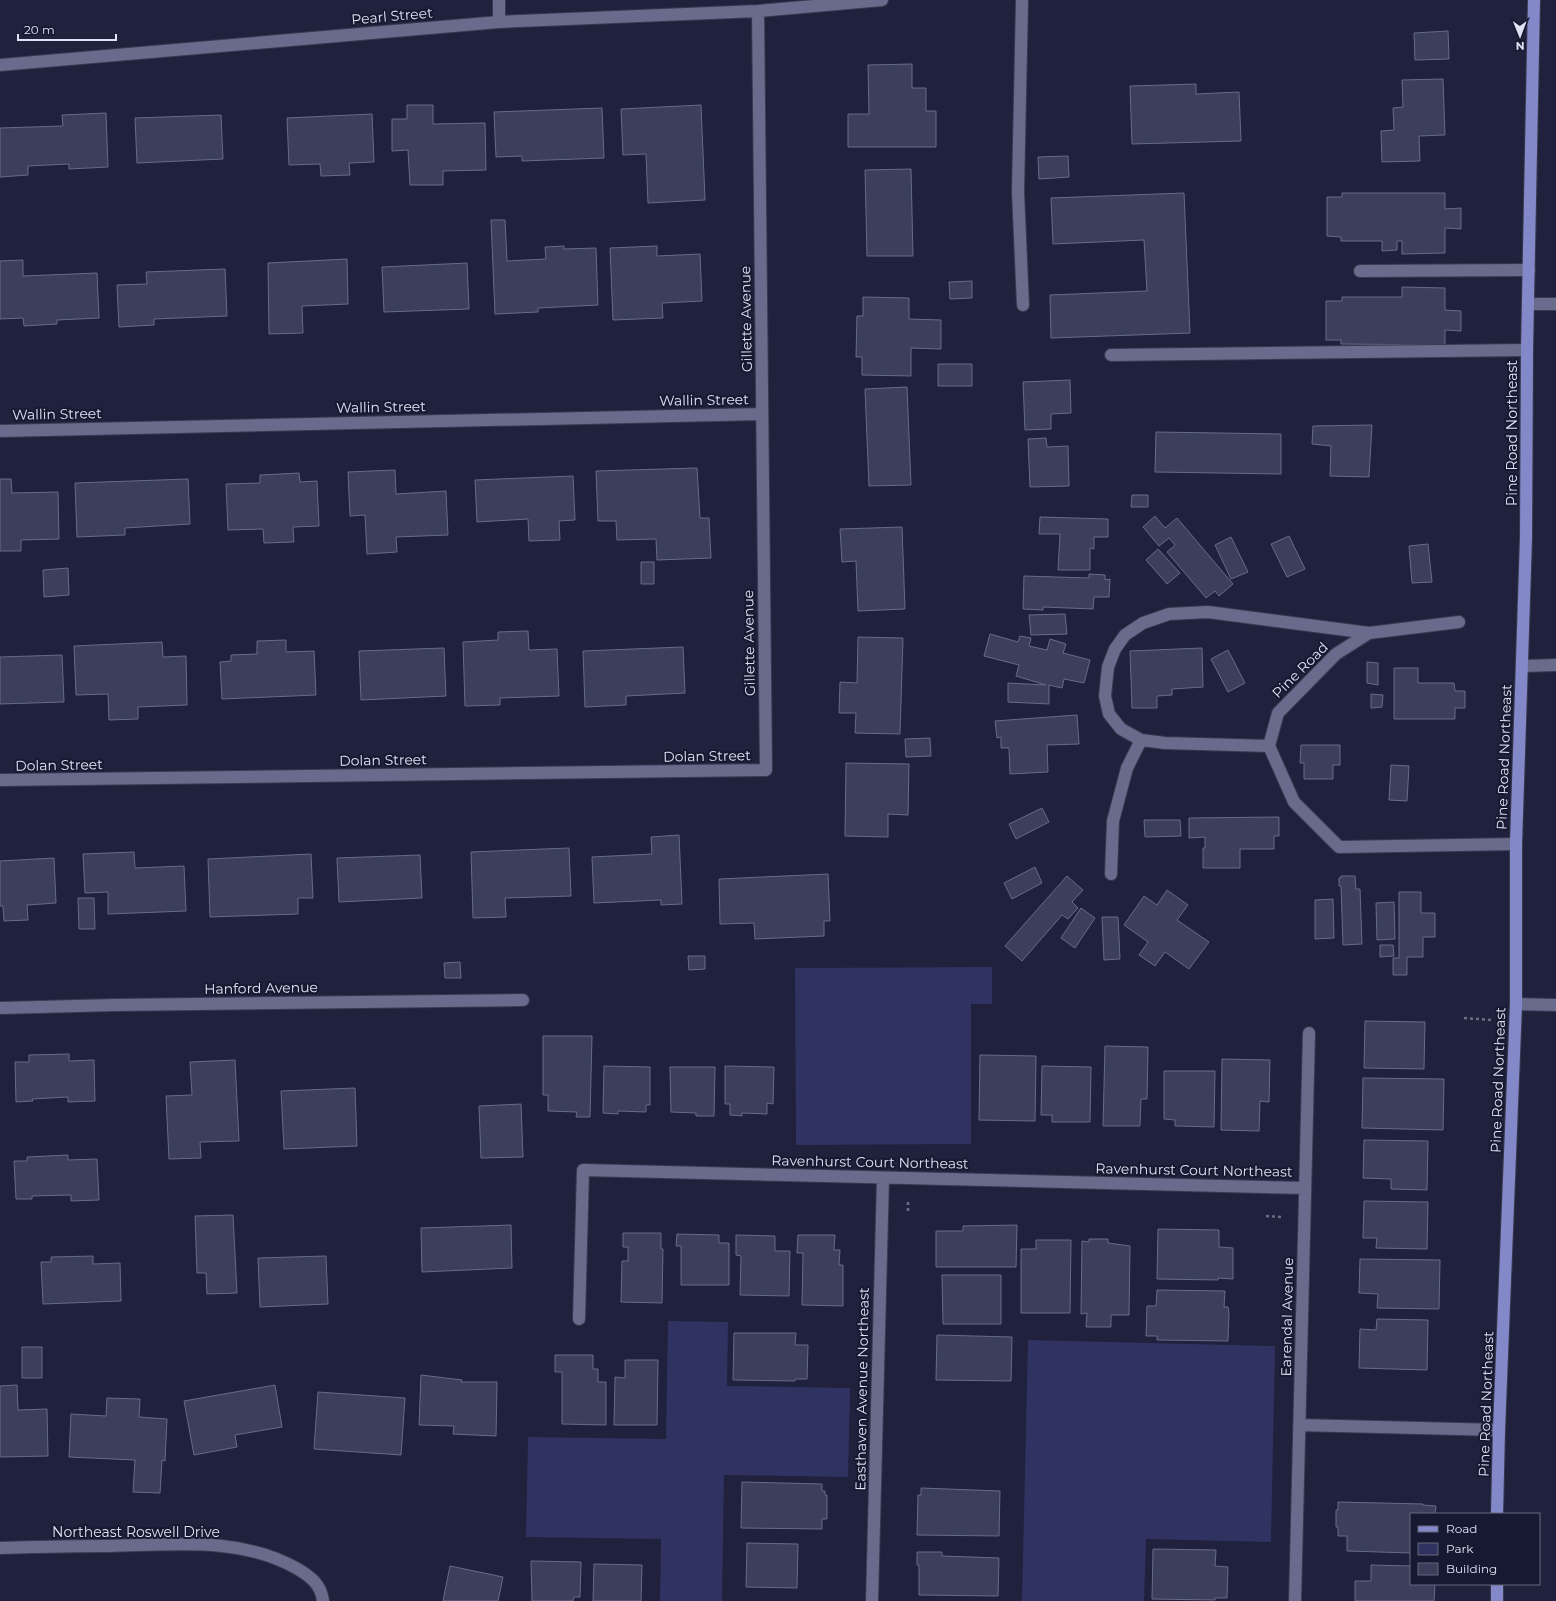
<svg xmlns="http://www.w3.org/2000/svg" width="1556" height="1601" font-family="Montserrat,sans-serif">
  <style>
    .green { fill: #303261 }
    .building { fill: #3c3f5b; stroke: #676b8a }
    .lines { fill: none; stroke-linecap: round; stroke-linejoin: round }
    .minor-casing { stroke: #393a50; stroke-width: 14 }
    .major-casing { stroke: #393a50; stroke-width: 14 }
    .path { stroke: #6d6f86; stroke-width: 2.5; stroke-dasharray: 3 3; stroke-linecap: butt }
    .minor { stroke: #686b8b; stroke-width: 12 }
    .major { stroke: #8388c8; stroke-width: 12 }
    .labels { text-anchor: middle; dominant-baseline: central; stroke-width: 4; stroke-linejoin: round; paint-order: stroke }
    .street-label { font-size: 14px; fill: #dfe2f4; stroke: #171831 }
  </style>
  <rect width="100%" height="100%" fill="#20213c"/>
  <path class="green" d="M 992,967 L 992,1004 L 971,1004 L 971,1144 L 796,1145 L 795,968 Z
    M 668,1321 L 728,1322 L 727,1386 L 850,1388 L 848,1477 L 724,1475 L 722,1601 L 660,1601 L 661,1539 L 526,1537 L 528,1437 L 666,1439 Z
    M 1028,1340 L 1275,1346 L 1271,1542 L 1146,1539 L 1144,1601 L 1022,1601 Z"/>
  <path class="building" d="M 1448,31 L 1449,59 L 1415,60 L 1414,33 Z
    M 912,64 L 912,88 L 926,88 L 926,111 L 936,111 L 936,147 L 848,147 L 848,114 L 869,114 L 868,65 Z
    M 1443,79 L 1445,135 L 1419,136 L 1420,161 L 1382,162 L 1381,131 L 1394,130 L 1393,108 L 1403,107 L 1402,80 Z
    M 1196,84 L 1196,94 L 1239,92 L 1241,141 L 1132,144 L 1130,86 Z
    M 407,105 L 433,105 L 433,124 L 485,123 L 486,170 L 443,171 L 443,185 L 410,185 L 408,150 L 392,151 L 392,119 L 407,119 Z
    M 701,105 L 705,200 L 648,203 L 646,154 L 623,155 L 621,109 Z
    M 602,108 L 604,158 L 522,161 L 522,156 L 496,157 L 494,112 Z
    M 106,113 L 108,167 L 69,169 L 69,164 L 28,166 L 28,175 L 0,177 L 0,128 L 63,126 L 62,115 Z
    M 372,114 L 374,162 L 349,163 L 350,175 L 321,176 L 320,164 L 289,165 L 287,118 Z
    M 221,115 L 223,159 L 137,163 L 135,118 Z
    M 1068,156 L 1069,177 L 1039,179 L 1038,157 Z
    M 911,169 L 913,256 L 867,256 L 865,170 Z
    M 1184,193 L 1190,333 L 1051,338 L 1050,295 L 1147,291 L 1144,240 L 1053,244 L 1051,198 Z
    M 1342,193 L 1445,193 L 1445,209 L 1461,208 L 1461,229 L 1445,228 L 1445,253 L 1402,254 L 1402,241 L 1397,241 L 1397,250 L 1382,251 L 1382,241 L 1341,241 L 1341,237 L 1327,236 L 1327,197 L 1342,197 Z
    M 491,220 L 505,220 L 507,261 L 546,259 L 545,247 L 564,246 L 564,249 L 596,248 L 598,305 L 538,308 L 538,312 L 495,314 Z
    M 657,246 L 657,256 L 700,254 L 702,301 L 662,303 L 663,318 L 613,320 L 610,248 Z
    M 347,259 L 348,304 L 302,306 L 303,333 L 269,334 L 268,263 Z
    M 23,260 L 23,276 L 97,273 L 99,318 L 57,320 L 57,324 L 24,326 L 23,318 L 0,319 L 0,261 Z
    M 467,263 L 469,309 L 384,312 L 382,267 Z
    M 225,269 L 227,316 L 154,319 L 154,325 L 119,327 L 117,285 L 147,284 L 146,272 Z
    M 972,281 L 972,298 L 950,299 L 949,282 Z
    M 1402,287 L 1445,288 L 1445,310 L 1461,311 L 1461,331 L 1445,330 L 1445,345 L 1341,344 L 1341,340 L 1326,340 L 1326,301 L 1342,301 L 1342,297 L 1402,297 Z
    M 863,297 L 909,298 L 909,319 L 941,320 L 941,349 L 911,348 L 911,376 L 862,375 L 862,357 L 856,357 L 857,316 L 863,316 Z
    M 938,364 L 972,364 L 972,386 L 938,386 Z
    M 1070,380 L 1071,413 L 1051,414 L 1051,429 L 1025,430 L 1023,382 Z
    M 907,387 L 911,485 L 869,486 L 865,389 Z
    M 1372,425 L 1369,477 L 1330,476 L 1331,446 L 1312,444 L 1313,426 Z
    M 1156,432 L 1281,434 L 1281,474 L 1155,472 Z
    M 1046,438 L 1047,447 L 1068,446 L 1069,486 L 1030,487 L 1028,439 Z
    M 697,468 L 700,518 L 709,518 L 711,558 L 657,560 L 656,539 L 617,540 L 616,521 L 598,521 L 596,471 Z
    M 395,470 L 396,494 L 446,491 L 448,535 L 396,537 L 397,552 L 367,554 L 365,515 L 350,516 L 348,472 Z
    M 299,473 L 300,482 L 317,481 L 319,526 L 293,527 L 294,542 L 264,543 L 263,529 L 228,530 L 226,484 L 260,483 L 260,475 Z
    M 573,476 L 575,520 L 559,521 L 560,540 L 529,541 L 528,519 L 477,522 L 475,480 Z
    M 0,479 L 11,479 L 12,493 L 58,492 L 59,539 L 21,540 L 21,551 L 0,551 Z
    M 188,479 L 190,524 L 125,528 L 125,535 L 77,537 L 75,483 Z
    M 1132,495 L 1148,495 L 1148,507 L 1131,507 Z
    M 1155,516 L 1165,528 L 1177,518 L 1233,584 L 1219,596 L 1215,591 L 1206,598 L 1167,552 L 1175,545 L 1169,538 L 1159,546 L 1143,527 Z
    M 1040,517 L 1108,519 L 1108,537 L 1094,537 L 1094,549 L 1090,548 L 1090,570 L 1058,570 L 1060,534 L 1039,534 Z
    M 902,527 L 905,609 L 858,611 L 856,561 L 842,562 L 840,529 Z
    M 1289,536 L 1305,569 L 1287,577 L 1271,544 Z
    M 1231,537 L 1248,572 L 1231,579 L 1215,545 Z
    M 1428,544 L 1432,582 L 1412,583 L 1409,546 Z
    M 1158,549 L 1180,573 L 1167,584 L 1146,560 Z
    M 641,562 L 654,562 L 654,584 L 641,584 Z
    M 68,568 L 69,595 L 44,597 L 43,570 Z
    M 1089,574 L 1105,575 L 1105,580 L 1110,579 L 1109,597 L 1094,597 L 1093,609 L 1043,607 L 1043,610 L 1023,609 L 1024,576 L 1089,578 Z
    M 1065,614 L 1067,634 L 1031,635 L 1029,615 Z
    M 528,631 L 529,650 L 557,649 L 559,696 L 500,698 L 500,705 L 465,706 L 463,642 L 498,640 L 498,632 Z
    M 990,634 L 1018,642 L 1020,636 L 1031,638 L 1029,646 L 1047,650 L 1050,639 L 1066,644 L 1063,653 L 1090,660 L 1084,683 L 1064,679 L 1062,688 L 1049,685 L 1049,704 L 1008,702 L 1008,683 L 1046,685 L 1016,676 L 1019,665 L 984,656 Z
    M 858,637 L 903,638 L 900,734 L 855,733 L 856,713 L 839,713 L 840,682 L 857,683 Z
    M 286,640 L 286,652 L 314,651 L 316,695 L 222,699 L 220,662 L 231,661 L 231,655 L 257,654 L 257,641 Z
    M 162,642 L 163,657 L 186,656 L 187,705 L 138,707 L 138,719 L 109,720 L 108,694 L 76,695 L 74,646 Z
    M 683,647 L 685,693 L 626,696 L 626,705 L 585,707 L 583,651 Z
    M 444,648 L 446,696 L 361,700 L 359,651 Z
    M 1202,648 L 1203,687 L 1172,689 L 1172,695 L 1157,696 L 1157,708 L 1132,708 L 1130,651 Z
    M 1228,650 L 1245,683 L 1228,692 L 1211,659 Z
    M 62,655 L 64,702 L 0,704 L 0,657 Z
    M 1367,662 L 1378,663 L 1378,685 L 1367,683 Z
    M 1394,668 L 1418,668 L 1418,683 L 1454,683 L 1455,691 L 1465,691 L 1465,708 L 1455,708 L 1455,719 L 1394,719 Z
    M 1371,694 L 1383,695 L 1382,707 L 1371,708 Z
    M 1077,715 L 1079,744 L 1047,745 L 1048,772 L 1010,774 L 1009,748 L 1001,748 L 1001,737 L 997,738 L 995,721 Z
    M 930,738 L 931,756 L 906,757 L 905,739 Z
    M 1301,745 L 1340,745 L 1340,765 L 1333,765 L 1333,779 L 1304,779 L 1304,763 L 1300,763 Z
    M 846,763 L 909,764 L 908,815 L 888,814 L 888,837 L 845,836 Z
    M 1391,765 L 1409,766 L 1407,801 L 1389,800 Z
    M 1042,808 L 1049,822 L 1016,839 L 1009,824 Z
    M 1279,817 L 1279,836 L 1274,836 L 1274,849 L 1240,849 L 1240,868 L 1203,868 L 1203,848 L 1205,848 L 1205,837 L 1189,838 L 1189,818 Z
    M 1144,820 L 1180,820 L 1181,836 L 1145,837 Z
    M 679,835 L 682,904 L 661,905 L 661,900 L 594,903 L 592,857 L 652,854 L 651,837 Z
    M 569,848 L 571,896 L 505,898 L 506,917 L 473,918 L 471,852 Z
    M 134,852 L 135,868 L 184,866 L 186,911 L 108,914 L 108,892 L 85,893 L 83,854 Z
    M 311,854 L 313,898 L 298,898 L 298,914 L 210,917 L 208,859 Z
    M 420,855 L 422,898 L 339,902 L 337,858 Z
    M 54,858 L 56,903 L 27,905 L 28,920 L 4,921 L 3,906 L 0,906 L 0,861 Z
    M 1035,867 L 1042,883 L 1012,899 L 1004,883 Z
    M 828,874 L 830,921 L 824,921 L 824,936 L 755,939 L 754,923 L 720,924 L 719,879 Z
    M 1067,876 L 1083,890 L 1072,902 L 1078,908 L 1068,919 L 1062,915 L 1022,961 L 1005,946 Z
    M 1341,876 L 1355,876 L 1356,889 L 1360,889 L 1362,944 L 1343,945 L 1341,886 L 1339,886 L 1339,878 L 1341,878 Z
    M 1167,890 L 1188,905 L 1177,920 L 1209,942 L 1189,969 L 1165,952 L 1155,966 L 1139,955 L 1148,942 L 1124,925 L 1144,896 L 1157,905 Z
    M 1399,892 L 1421,892 L 1421,913 L 1435,913 L 1435,937 L 1423,937 L 1423,957 L 1407,957 L 1407,975 L 1393,975 L 1393,958 L 1399,958 Z
    M 78,898 L 94,898 L 95,929 L 79,929 Z
    M 1333,899 L 1334,938 L 1315,939 L 1315,900 Z
    M 1394,902 L 1395,939 L 1377,940 L 1376,903 Z
    M 1081,908 L 1095,918 L 1075,948 L 1061,938 Z
    M 1102,917 L 1118,917 L 1120,959 L 1104,960 Z
    M 1380,945 L 1393,945 L 1394,956 L 1380,957 Z
    M 688,956 L 705,956 L 705,969 L 689,970 Z
    M 460,962 L 461,978 L 445,978 L 444,963 Z
    M 1365,1021 L 1425,1022 L 1424,1069 L 1364,1068 Z
    M 543,1036 L 592,1036 L 590,1117 L 576,1117 L 577,1112 L 548,1111 L 548,1095 L 543,1095 Z
    M 1105,1046 L 1148,1047 L 1147,1099 L 1141,1099 L 1140,1126 L 1103,1126 Z
    M 69,1054 L 69,1061 L 94,1060 L 95,1101 L 68,1102 L 68,1097 L 32,1099 L 33,1101 L 16,1102 L 15,1062 L 29,1062 L 29,1055 Z
    M 980,1055 L 1036,1056 L 1035,1121 L 979,1120 Z
    M 1222,1059 L 1270,1060 L 1269,1102 L 1260,1101 L 1259,1131 L 1221,1130 Z
    M 235,1060 L 239,1141 L 200,1142 L 201,1158 L 169,1159 L 166,1096 L 192,1095 L 190,1062 Z
    M 604,1066 L 650,1067 L 650,1105 L 646,1105 L 646,1112 L 618,1111 L 618,1114 L 603,1113 Z
    M 725,1066 L 774,1067 L 773,1104 L 767,1103 L 767,1114 L 742,1113 L 742,1116 L 730,1115 L 730,1104 L 725,1104 Z
    M 1042,1066 L 1091,1067 L 1090,1122 L 1052,1122 L 1052,1115 L 1041,1115 Z
    M 670,1067 L 715,1067 L 714,1116 L 696,1116 L 696,1113 L 671,1112 Z
    M 1164,1071 L 1215,1071 L 1214,1127 L 1175,1126 L 1175,1120 L 1164,1119 Z
    M 1363,1078 L 1444,1079 L 1443,1130 L 1362,1128 Z
    M 355,1088 L 357,1146 L 284,1149 L 281,1091 Z
    M 521,1104 L 523,1157 L 481,1158 L 479,1106 Z
    M 1364,1140 L 1428,1141 L 1427,1190 L 1391,1189 L 1391,1179 L 1363,1178 Z
    M 68,1155 L 68,1160 L 97,1159 L 99,1200 L 71,1201 L 71,1195 L 32,1196 L 32,1199 L 16,1199 L 14,1161 L 27,1161 L 27,1157 Z
    M 1364,1201 L 1428,1202 L 1427,1249 L 1376,1248 L 1377,1238 L 1363,1238 Z
    M 233,1215 L 237,1293 L 207,1294 L 206,1273 L 197,1273 L 195,1216 Z
    M 511,1225 L 512,1268 L 422,1272 L 421,1228 Z
    M 1017,1225 L 1016,1267 L 936,1267 L 936,1231 L 963,1231 L 963,1226 Z
    M 1158,1229 L 1219,1230 L 1219,1247 L 1233,1248 L 1233,1279 L 1218,1278 L 1218,1280 L 1157,1279 Z
    M 623,1233 L 661,1233 L 661,1249 L 663,1249 L 662,1303 L 621,1302 L 622,1261 L 628,1261 L 628,1247 L 623,1247 Z
    M 677,1234 L 719,1235 L 719,1243 L 729,1243 L 729,1285 L 681,1285 L 681,1246 L 676,1246 Z
    M 736,1235 L 775,1236 L 775,1251 L 790,1251 L 789,1296 L 740,1295 L 741,1256 L 736,1255 Z
    M 798,1235 L 835,1235 L 834,1250 L 840,1250 L 839,1265 L 843,1265 L 843,1306 L 802,1305 L 803,1253 L 797,1253 Z
    M 1089,1239 L 1108,1239 L 1108,1243 L 1130,1246 L 1129,1315 L 1111,1315 L 1111,1327 L 1086,1327 L 1087,1313 L 1081,1314 L 1082,1241 L 1089,1242 Z
    M 1036,1240 L 1071,1240 L 1070,1313 L 1021,1313 L 1021,1249 L 1036,1249 Z
    M 93,1256 L 93,1264 L 120,1263 L 121,1301 L 43,1304 L 41,1262 L 51,1262 L 51,1257 Z
    M 326,1256 L 328,1304 L 260,1307 L 258,1258 Z
    M 1360,1259 L 1440,1260 L 1439,1309 L 1377,1308 L 1378,1294 L 1359,1293 Z
    M 942,1275 L 1001,1275 L 1001,1324 L 943,1324 Z
    M 1157,1290 L 1225,1291 L 1224,1307 L 1228,1307 L 1229,1313 L 1228,1341 L 1157,1340 L 1157,1336 L 1146,1336 L 1147,1306 L 1156,1306 Z
    M 1377,1319 L 1428,1320 L 1427,1370 L 1359,1368 L 1360,1329 L 1376,1330 Z
    M 734,1333 L 796,1333 L 795,1345 L 808,1345 L 807,1379 L 795,1379 L 795,1381 L 733,1380 Z
    M 937,1335 L 1012,1337 L 1011,1381 L 936,1380 Z
    M 22,1347 L 42,1347 L 42,1378 L 22,1378 Z
    M 555,1355 L 593,1355 L 593,1369 L 598,1369 L 598,1382 L 606,1382 L 606,1425 L 562,1424 L 562,1372 L 555,1372 Z
    M 625,1360 L 658,1360 L 657,1425 L 614,1425 L 615,1377 L 625,1378 Z
    M 421,1375 L 462,1380 L 461,1382 L 497,1382 L 496,1436 L 453,1434 L 454,1426 L 419,1425 Z
    M 17,1385 L 18,1410 L 47,1409 L 48,1456 L 0,1457 L 0,1386 Z
    M 275,1385 L 282,1427 L 235,1435 L 237,1447 L 194,1455 L 184,1401 Z
    M 318,1392 L 405,1398 L 401,1455 L 314,1449 Z
    M 107,1398 L 140,1399 L 139,1417 L 167,1419 L 165,1461 L 162,1460 L 160,1493 L 133,1492 L 135,1460 L 69,1457 L 71,1414 L 106,1416 Z
    M 742,1482 L 822,1484 L 822,1491 L 825,1491 L 825,1495 L 827,1495 L 827,1519 L 822,1519 L 822,1529 L 741,1528 Z
    M 921,1488 L 1000,1491 L 999,1536 L 917,1535 L 918,1495 L 921,1495 Z
    M 1338,1502 L 1423,1504 L 1423,1505 L 1436,1506 L 1435,1514 L 1411,1514 L 1411,1553 L 1347,1551 L 1347,1536 L 1338,1536 L 1338,1527 L 1336,1527 L 1336,1510 L 1338,1510 Z
    M 747,1543 L 798,1544 L 797,1588 L 746,1587 Z
    M 1153,1549 L 1216,1550 L 1215,1566 L 1228,1567 L 1227,1598 L 1215,1598 L 1215,1600 L 1152,1599 Z
    M 917,1552 L 942,1552 L 942,1556 L 999,1558 L 998,1596 L 919,1595 L 919,1565 L 917,1565 Z
    M 531,1561 L 581,1562 L 580,1597 L 574,1597 L 573,1601 L 532,1601 Z
    M 594,1564 L 642,1565 L 641,1601 L 593,1601 Z
    M 1371,1565 L 1411,1566 L 1411,1584 L 1435,1584 L 1434,1601 L 1355,1601 L 1355,1581 L 1371,1581 Z
    M 450,1566 L 503,1577 L 498,1601 L 443,1601 Z"/>
  <g class="lines">
    <g class="minor-casing">
      <path id="minor" d="M 1022,0 L 1018,192 L 1023,305
        M 499,22 L 499,0
        M 0,65 L 499,22 L 758,11 L 882,0
        M 1360,271 L 1529,270
        M 1528,304 L 1556,304
        M 1111,355 L 1527,350
        M 0,431 L 762,414
        M 1459,622 L 1369,633 L 1336,654 L 1278,713 L 1269,746 L 1294,802 L 1339,847 L 1516,844
        M 1522,666 L 1556,665
        M 1269,746 L 1165,743 L 1141,740 L 1121,729 L 1109,714 L 1105,696 L 1108,667 L 1115,649 L 1125,635 L 1143,623 L 1169,614 L 1208,612 L 1369,633
        M 0,780 L 766,770 L 758,11
        M 1111,874 L 1113,821 L 1127,768 L 1141,740
        M 1516,1004 L 1556,1005
        M 0,1008 L 115,1005 L 523,1000
        M 579,1319 L 583,1170 L 1305,1188
        M 1299,1425 L 1499,1430
        M 0,1548 C 36,1547 73,1546 109,1546 C 171,1545 239,1536 296,1568 C 310,1576 321,1584 323,1601
        M 872,1601 L 883,1178
        M 1295,1601 L 1309,1033"/>
    </g>
    <g class="major-casing">
      <path id="major" d="M 1497,1514 L 1499,1430 L 1516,1004 L 1516,844 L 1526,538 L 1527,350 L 1534,0
        M 1497,1584 L 1497,1601"/>
    </g>
    <path class="path" d="M 1464,1018 L 1491,1020
      M 908,1202 L 908,1213
      M 1266,1216 L 1282,1217"/>
    <use href="#minor" class="minor"/>
    <use href="#major" class="major"/>
  </g>
  <g class="labels">
    <g class="street-label">
      <text transform="translate(392 16) rotate(-5)">Pearl Street</text>
      <text transform="translate(746 319) rotate(-91)">Gillette Avenue</text>
      <text transform="translate(704 400) rotate(-1)">Wallin Street</text>
      <text transform="translate(381 407) rotate(-1)">Wallin Street</text>
      <text transform="translate(57 414) rotate(-1)">Wallin Street</text>
      <text transform="translate(1512 433) rotate(-90)">Pine Road Northeast</text>
      <text transform="translate(749 643) rotate(-91)">Gillette Avenue</text>
      <text transform="translate(1300 670) rotate(-45)">Pine Road</text>
      <text transform="translate(707 756) rotate(-1)">Dolan Street</text>
      <text transform="translate(1504 757) rotate(-88)">Pine Road Northeast</text>
      <text transform="translate(383 760) rotate(-1)">Dolan Street</text>
      <text transform="translate(59 765) rotate(-1)">Dolan Street</text>
      <text transform="translate(261 988) rotate(-1)">Hanford Avenue</text>
      <text transform="translate(1498 1080) rotate(-88)">Pine Road Northeast</text>
      <text transform="translate(870 1162) rotate(1)">Ravenhurst Court Northeast</text>
      <text transform="translate(1194 1170) rotate(1)">Ravenhurst Court Northeast</text>
      <text transform="translate(1287 1317) rotate(-89)">Earendal Avenue</text>
      <text transform="translate(862 1389) rotate(-89)">Easthaven Avenue Northeast</text>
      <text transform="translate(1486 1404) rotate(-88)">Pine Road Northeast</text>
      <text x="136" y="1532">Northeast Roswell Drive</text>
    </g>
  </g>
  <rect x="1410" y="1513" width="130" height="72" fill="#171831" stroke="#67697f"/>
  <rect x="1418" y="1526" width="20" height="6" fill="#8388c8" stroke="#67697f"/>
  <text x="1446" y="1533" font-size="12" fill="#dfe2f4">Road</text>
  <rect x="1418" y="1543" width="20" height="12" fill="#303261" stroke="#67697f"/>
  <text x="1446" y="1553" font-size="12" fill="#dfe2f4">Park</text>
  <rect x="1418" y="1563" width="20" height="12" fill="#3c3f5b" stroke="#67697f"/>
  <text x="1446" y="1573" font-size="12" fill="#dfe2f4">Building</text>
  <g transform="translate(1520 36) rotate(179)" stroke="#171831" stroke-width="3" paint-order="stroke">
  <path d="M0-3L7 15L0 10L-7 15Z" fill="#dfe2f4"/>
  <text y="-6" font-size="11" font-weight="bold" text-anchor="middle" fill="#dfe2f4">N</text>
  </g>
  <path d="M18 34v6h98v-6" fill="none" stroke="#dfe2f4" stroke-width="2"/>
  <text x="24" y="34" font-size="12" fill="#dfe2f4" stroke="#171831" stroke-width="3" paint-order="stroke">20 m</text>
</svg>
